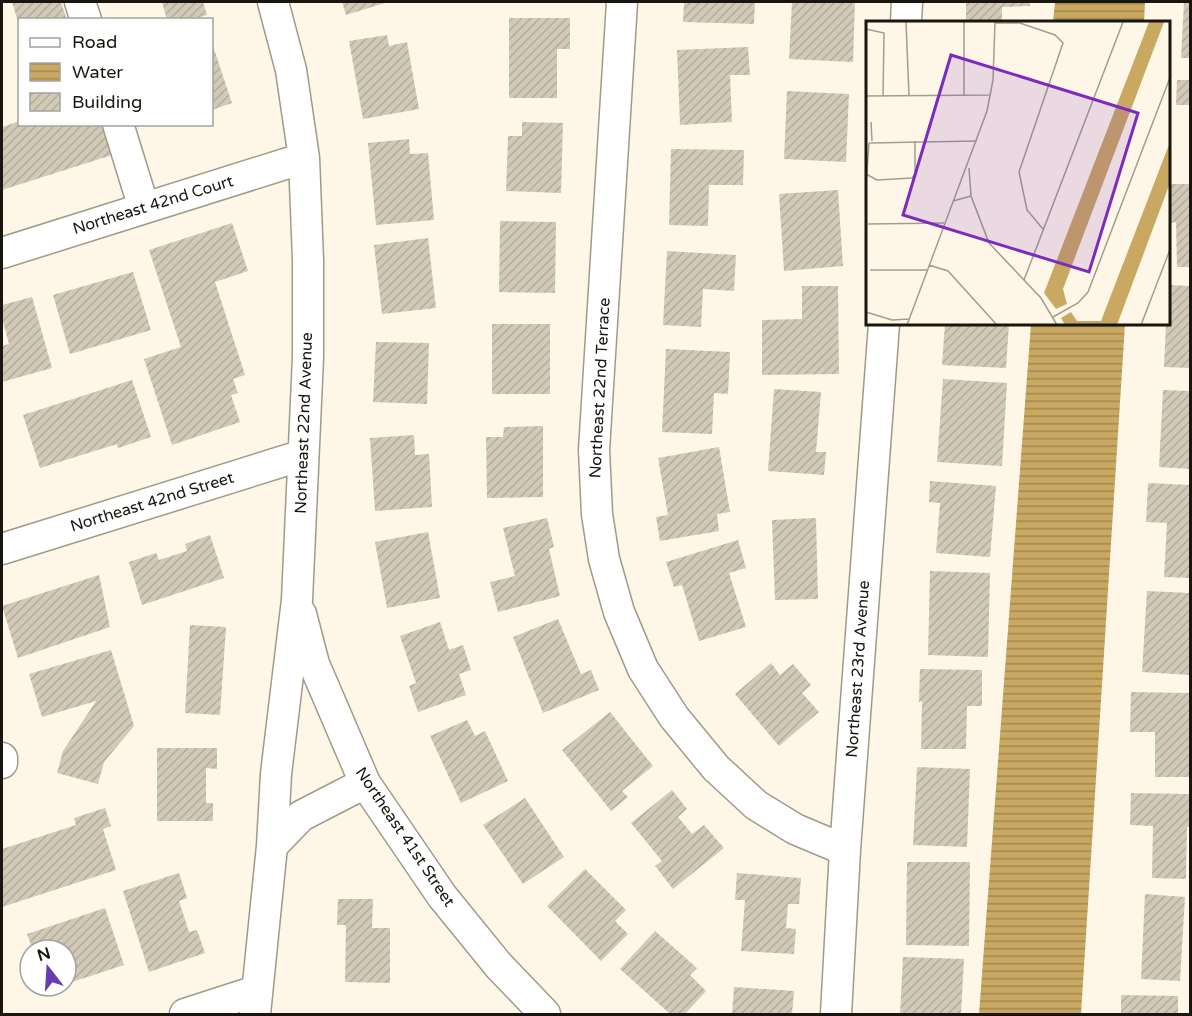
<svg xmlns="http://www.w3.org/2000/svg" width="1192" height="1016" font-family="'Varela Round',sans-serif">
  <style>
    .water { fill: url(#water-rules) }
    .building { fill: url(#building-hatch) }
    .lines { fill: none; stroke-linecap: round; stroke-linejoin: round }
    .minor-casing { stroke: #a29a89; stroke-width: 33 }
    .minor { stroke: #fff; stroke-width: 30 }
    .labels { text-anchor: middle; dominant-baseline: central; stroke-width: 4.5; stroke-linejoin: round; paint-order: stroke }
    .street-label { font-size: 16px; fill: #19160f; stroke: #fff }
    .inset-road { fill: none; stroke: #a29d91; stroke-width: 1.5 }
    .view { fill: #7b2cbf; fill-opacity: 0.15; stroke: #7b2cbf; stroke-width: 3 }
    .inset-edge { fill: none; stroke: #19160f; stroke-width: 3 }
  </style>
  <defs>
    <pattern id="water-rules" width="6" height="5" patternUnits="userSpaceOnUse" patternTransform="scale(1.5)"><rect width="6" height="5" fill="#c9a862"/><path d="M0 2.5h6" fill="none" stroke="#a2884f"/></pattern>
    <pattern id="building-hatch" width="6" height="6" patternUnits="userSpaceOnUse" patternTransform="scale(1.5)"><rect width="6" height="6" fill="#d2c9b7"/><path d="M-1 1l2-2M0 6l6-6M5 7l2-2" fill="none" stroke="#b4ac9c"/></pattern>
  </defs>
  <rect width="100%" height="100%" fill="#fef7e8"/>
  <path class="water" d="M 1055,2 L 1145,2 L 1144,22 L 1053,22 Z
    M 1031,324 L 1125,324 L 1081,1014 L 979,1014 Z"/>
  <path class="building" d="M 12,2 L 61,2 L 67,20 L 20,20 L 19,25 Z
    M 162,2 L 203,2 L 207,15 L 190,20 L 167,20 Z
    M 342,2 L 388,2 L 346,15 Z
    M 684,2 L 755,2 L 754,24 L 683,22 Z
    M 792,2 L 855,2 L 853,62 L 789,59 Z
    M 966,2 L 1030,2 L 1030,6 L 1002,7 L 1002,22 L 966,22 Z
    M 1184,2 L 1190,2 L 1190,58 L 1181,58 Z
    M 509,18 L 570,18 L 570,49 L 557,49 L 557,98 L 509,98 Z
    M 387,35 L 389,46 L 407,42 L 419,109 L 363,119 L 349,41 Z
    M 212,43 L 232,103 L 212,110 Z
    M 748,47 L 750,75 L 730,75 L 732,122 L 680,125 L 677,50 Z
    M 1177,80 L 1190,80 L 1190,105 L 1176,105 Z
    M 787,91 L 849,94 L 846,162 L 784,159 Z
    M 20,121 L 20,124 L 102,124 L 112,155 L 2,190 L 2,127 Z
    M 522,122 L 563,123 L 561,193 L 506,191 L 508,136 L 522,136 Z
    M 409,139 L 410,154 L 428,153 L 434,220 L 376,225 L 368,143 Z
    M 671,149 L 744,150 L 743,185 L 709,185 L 708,226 L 669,225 Z
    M 1170,184 L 1190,184 L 1190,267 L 1177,267 L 1176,222 L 1170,223 Z
    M 838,190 L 843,266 L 784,271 L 779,194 Z
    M 500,221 L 556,222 L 555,293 L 499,292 Z
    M 232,223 L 248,271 L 215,282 L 245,375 L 233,379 L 238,393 L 231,395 L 240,422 L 172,445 L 144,359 L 181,347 L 149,250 Z
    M 428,238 L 436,308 L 382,314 L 374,245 Z
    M 667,251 L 736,255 L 734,291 L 703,289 L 701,327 L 663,325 Z
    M 133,272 L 151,330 L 70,354 L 53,295 Z
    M 1170,285 L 1190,286 L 1190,368 L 1164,367 L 1166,324 L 1170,324 Z
    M 802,286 L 838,286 L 839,374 L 762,375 L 762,320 L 802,319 Z
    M 32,297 L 52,368 L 2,382 L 2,346 L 9,344 L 2,318 L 2,305 Z
    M 492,324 L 550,324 L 550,394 L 492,394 Z
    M 945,324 L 1009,324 L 1006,368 L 942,365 Z
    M 376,342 L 429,343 L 427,404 L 373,402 Z
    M 666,349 L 730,352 L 728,394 L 714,393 L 712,434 L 662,432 Z
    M 943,379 L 1007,383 L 1002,466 L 937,462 Z
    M 132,380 L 151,437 L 118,448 L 117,444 L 40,468 L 23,415 Z
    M 774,389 L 821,392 L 816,452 L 826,452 L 824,475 L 768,471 Z
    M 1163,390 L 1190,391 L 1190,469 L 1159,467 Z
    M 543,426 L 543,497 L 487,498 L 486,437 L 503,437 L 504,427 Z
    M 414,435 L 415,455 L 429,454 L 432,507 L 375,511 L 370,438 Z
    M 719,447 L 730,512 L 717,514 L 719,531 L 660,541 L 656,517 L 668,515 L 658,458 Z
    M 930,481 L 996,486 L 990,557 L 936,553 L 940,503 L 929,502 Z
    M 1148,483 L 1190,485 L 1190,578 L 1164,577 L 1167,523 L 1146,522 Z
    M 547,518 L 554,547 L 549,549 L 560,596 L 498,612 L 490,582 L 515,576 L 503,528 Z
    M 816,518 L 818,599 L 775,600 L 772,520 Z
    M 428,532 L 440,598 L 387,608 L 375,542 Z
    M 210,535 L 224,578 L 142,605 L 129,562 L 156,553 L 159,560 L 187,551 L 185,544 Z
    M 738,540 L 746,568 L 729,573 L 746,627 L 699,641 L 682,585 L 674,587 L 666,562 Z
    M 930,571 L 990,573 L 988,657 L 928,655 Z
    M 99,575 L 110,627 L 18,658 L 2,606 Z
    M 1147,591 L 1190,593 L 1190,675 L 1142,672 Z
    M 558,619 L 581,674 L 591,670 L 599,690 L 543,713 L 513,637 Z
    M 440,622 L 449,650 L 463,645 L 471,670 L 459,674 L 466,695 L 418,712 L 409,686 L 416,683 L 400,636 Z
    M 190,625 L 226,627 L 220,715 L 185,713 Z
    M 111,650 L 134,726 L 104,762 L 98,784 L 57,773 L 63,751 L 96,701 L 42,717 L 29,674 Z
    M 771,663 L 780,675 L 793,664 L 811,685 L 802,693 L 819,712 L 779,746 L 735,694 Z
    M 920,669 L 982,670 L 982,706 L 967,706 L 966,749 L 921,749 L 922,701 L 919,702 Z
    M 1131,692 L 1190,693 L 1190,777 L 1155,777 L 1155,732 L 1130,732 Z
    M 610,712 L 653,766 L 622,791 L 628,797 L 611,811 L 562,750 Z
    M 467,720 L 475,736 L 485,731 L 508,781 L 461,803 L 430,736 Z
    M 157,748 L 217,748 L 217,769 L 206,768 L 206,803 L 213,803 L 213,821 L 157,821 Z
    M 917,767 L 970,769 L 967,847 L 913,845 Z
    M 672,790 L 687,809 L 678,817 L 692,834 L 704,825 L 724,848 L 673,889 L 655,866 L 662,861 L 631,823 Z
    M 1131,793 L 1190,794 L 1190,827 L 1187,827 L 1186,879 L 1152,878 L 1153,826 L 1130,825 Z
    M 525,798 L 564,857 L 523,884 L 483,825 Z
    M 105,808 L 111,826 L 103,829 L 116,870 L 2,907 L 2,849 L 76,825 L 74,818 Z
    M 907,862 L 970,862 L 969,946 L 906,945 Z
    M 585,869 L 626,910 L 615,921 L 628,934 L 601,961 L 547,906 Z
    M 179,873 L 187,898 L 179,901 L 189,932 L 197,930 L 205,953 L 149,972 L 123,891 Z
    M 737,873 L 801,878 L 799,904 L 788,904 L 786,928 L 796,929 L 794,954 L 741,951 L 745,900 L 735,900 Z
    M 1145,894 L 1185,897 L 1180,981 L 1141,979 Z
    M 338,899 L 373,899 L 372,928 L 390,928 L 390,983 L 345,982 L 346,925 L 337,925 Z
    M 105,908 L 124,965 L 66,984 L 66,950 L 33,950 L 27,934 Z
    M 655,931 L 697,968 L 690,975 L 706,991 L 685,1014 L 670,1014 L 620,969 Z
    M 903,957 L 964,959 L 961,1014 L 900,1014 Z
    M 734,987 L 794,991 L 792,1014 L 732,1014 Z
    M 1121,995 L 1178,996 L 1178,1014 L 1121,1014 Z"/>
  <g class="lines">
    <g class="minor-casing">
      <path id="minor" d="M 80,2 L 86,20
        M 622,2 L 594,450 L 597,514 L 604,559 L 619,612 L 643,669 L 674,717 L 716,768 L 756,805 L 795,829 L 845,850
        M 906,22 L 907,2
        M 118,124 L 144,208
        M 2,253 L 304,158
        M 2,549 L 303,455
        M 301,614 L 314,664 L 365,783 L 442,896 L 499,966 L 545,1014
        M 2,758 L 2,763
        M 272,846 L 301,816 L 365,783
        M 185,1014 L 256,991
        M 255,1014 L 272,846 L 276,774 L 297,600 L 308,357 L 308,260 L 304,158 L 291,70 L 273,2
        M 836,1014 L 845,850 L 884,324"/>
    </g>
    <use href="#minor" class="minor"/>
  </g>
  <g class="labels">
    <g class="street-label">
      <text transform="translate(153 205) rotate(-17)">Northeast 42nd Court</text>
      <text transform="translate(600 388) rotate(-87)">Northeast 22nd Terrace</text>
      <text transform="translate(304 423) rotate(-88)">Northeast 22nd Avenue</text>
      <text transform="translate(152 502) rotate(-17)">Northeast 42nd Street</text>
      <text transform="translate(858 669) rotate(-86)">Northeast 23rd Avenue</text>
      <text transform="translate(405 837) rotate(56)">Northeast 41st Street</text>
    </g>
  </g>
  <g transform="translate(866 21)">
    <rect width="304" height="304" fill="#fef7e8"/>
    <path d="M 283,1 L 298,1 L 197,268 L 201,283 L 190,288 L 178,272 ZM 304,121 L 304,162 L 251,304 L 199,304 L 195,297 L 205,291 L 211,300 L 235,300 Z" fill="#c9a862"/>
    <path class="inset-road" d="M 40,1 L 43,74M 98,1 L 98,74M 129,2 L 154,2 L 189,14 L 197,22 L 153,151 L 161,189 L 177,208M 0,8 L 18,12 L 17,75M 0,75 L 125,74M 5,101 L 6,120M 3,122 L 111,120M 103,147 L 105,175 L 123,222 L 175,277 L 191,304M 0,153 L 11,159 L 46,157 L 49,153 L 49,120M 0,163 L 3,122M 87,180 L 105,175M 2,203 L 78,202M 63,244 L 82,250 L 131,304M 4,249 L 61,249M 158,259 L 257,1M 0,291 L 26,299 L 43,298M 187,296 L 212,282 L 222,271 L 305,54M 41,304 L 121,90 L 127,59 L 129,1M 275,304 L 305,226"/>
    <path class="view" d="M 85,34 L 272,92 L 223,251 L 37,194 Z"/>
    <rect width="304" height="304" class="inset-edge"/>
  </g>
  <rect width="1192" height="1016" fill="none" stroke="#19160f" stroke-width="6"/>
  <rect x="18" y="18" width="195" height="108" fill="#ffffff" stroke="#a3a29f" stroke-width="1.5"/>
  <rect x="30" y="38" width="30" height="9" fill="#ffffff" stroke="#a3a29f" stroke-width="1.5"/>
  <text x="72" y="48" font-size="18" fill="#19160f">Road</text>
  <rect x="30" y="63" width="30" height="18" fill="url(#water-rules)" stroke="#a3a29f" stroke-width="1.5"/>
  <text x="72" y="78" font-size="18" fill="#19160f">Water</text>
  <rect x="30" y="93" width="30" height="18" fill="url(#building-hatch)" stroke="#a3a29f" stroke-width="1.5"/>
  <text x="72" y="108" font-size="18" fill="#19160f">Building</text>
  <g transform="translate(48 968) rotate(343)"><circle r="28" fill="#ffffff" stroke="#a3a29f" stroke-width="1.5"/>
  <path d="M0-4.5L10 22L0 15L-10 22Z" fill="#683cb4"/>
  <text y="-9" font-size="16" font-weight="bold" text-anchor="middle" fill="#19160f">N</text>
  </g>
</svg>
